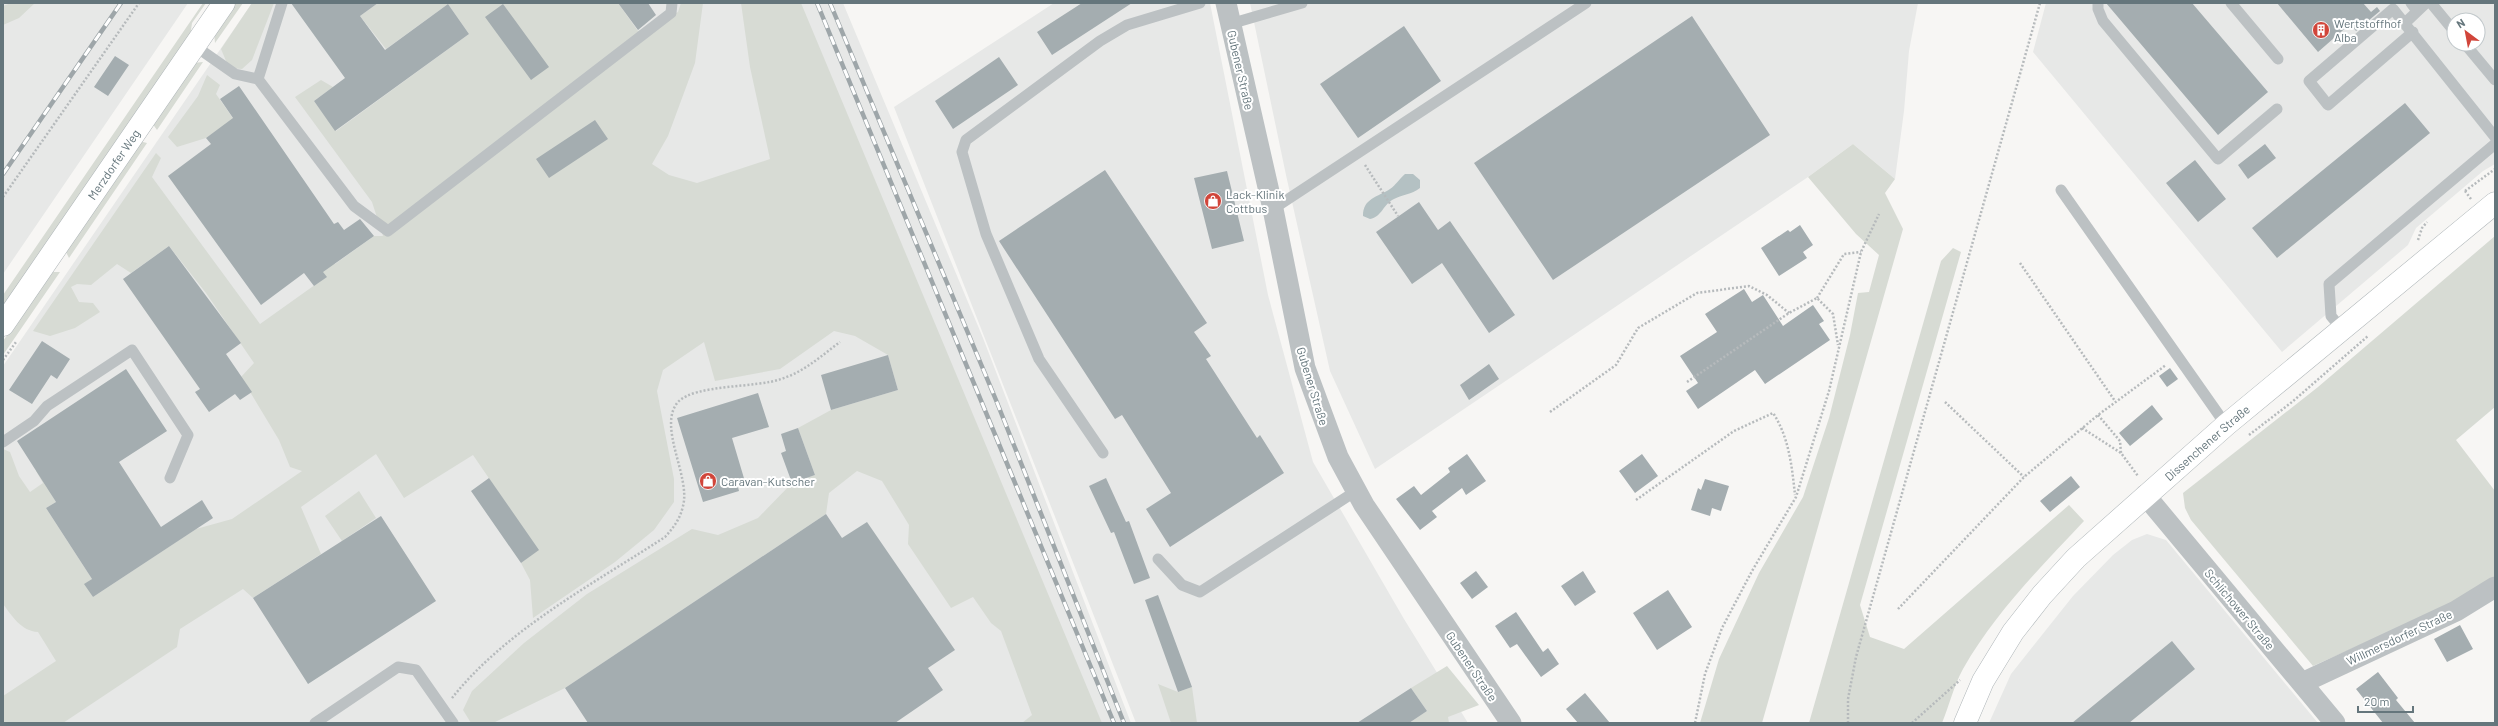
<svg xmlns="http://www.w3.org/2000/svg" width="2498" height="726" font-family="Barlow,sans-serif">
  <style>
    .built { fill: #e7e8e7; fill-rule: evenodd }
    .green { fill: #d7dbd4 }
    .water { fill: #b4c1c3 }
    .building { fill: #a4adb0 }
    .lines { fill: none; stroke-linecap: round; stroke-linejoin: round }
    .secondary-casing { stroke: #aeb5b8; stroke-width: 23 }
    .path { stroke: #b6babc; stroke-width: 2.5; stroke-dasharray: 2 2; stroke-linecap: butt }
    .lane { stroke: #bcc1c3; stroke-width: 11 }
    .street { stroke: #bcc1c3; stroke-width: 21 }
    .secondary { stroke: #fff; stroke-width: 22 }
    .rail-casing { stroke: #9ea6a9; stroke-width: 4.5 }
    .rail { stroke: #fff; stroke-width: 3; stroke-dasharray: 9; stroke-linecap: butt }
    .labels { text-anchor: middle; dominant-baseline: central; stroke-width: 4; stroke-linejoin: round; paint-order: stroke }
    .poi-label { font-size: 12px; fill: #65767c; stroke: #fff; text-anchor: start }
    .street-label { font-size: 12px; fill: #65767c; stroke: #fff }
  </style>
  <rect width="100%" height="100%" fill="#f7f6f4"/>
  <path class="built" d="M 3,3 L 188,3 L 3,274 Z
    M 252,3 L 843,3 L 983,338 L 1131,723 L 3,723 L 3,366 Z
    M 1054,3 L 1210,3 L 1268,295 L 1313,462 L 1404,619 L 1468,723 L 1136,723 L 894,107 Z
    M 1250,3 L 1918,3 L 1909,51 L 1904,111 L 1895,179 L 1853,144 L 1808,177 L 1375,469 L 1330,371 L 1286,175 Z
    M 2046,3 L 2495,3 L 2495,164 L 2483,171 L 2416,228 L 2408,245 L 2282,352 L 2033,52 ZM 2454,20 L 2478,20 L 2478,44 L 2454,44 Z
    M 2147,534 L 2166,540 L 2318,723 L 1989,723 L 2011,674 L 2073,596 L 2113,555 L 2132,540 Z"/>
  <path class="green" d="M 11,3 L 35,3 L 19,18 L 3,25 L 3,6 Z
    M 203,3 L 206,3 L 192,23 L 190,37 L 3,309 L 3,295 Z
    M 235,3 L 243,3 L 215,43 L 214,33 Z
    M 252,3 L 274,3 L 252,60 L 242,69 L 229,68 L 221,49 Z
    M 378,3 L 618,3 L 638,31 L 678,12 L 681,3 L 703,3 L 695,63 L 668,136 L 652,164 L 669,175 L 697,183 L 770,159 L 750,67 L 741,3 L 801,3 L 1102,723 L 1022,723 L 1032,715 L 1001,631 L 991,623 L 973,597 L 951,608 L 908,544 L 909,525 L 882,481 L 857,471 L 829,493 L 826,514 L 565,688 L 493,723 L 471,723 L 463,710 L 472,691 L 524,643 L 587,594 L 692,529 L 718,535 L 758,518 L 792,483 L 815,475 L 798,428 L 831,410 L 898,390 L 888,355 L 855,336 L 834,331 L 780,369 L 715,381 L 704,342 L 663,370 L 657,391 L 674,479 L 674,502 L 654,530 L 615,562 L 533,618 L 530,580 L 521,563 L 538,550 L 473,455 L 404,498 L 376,454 L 301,507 L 321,554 L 253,598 L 243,589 L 180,629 L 177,647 L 63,723 L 3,723 L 3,696 L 56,661 L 38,632 C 21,631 12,616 3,604 L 3,449 L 10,452 L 19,476 L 30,492 L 43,483 L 36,471 L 87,468 L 50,492 L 56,502 L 46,508 L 92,579 L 85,584 L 93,597 L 196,529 L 232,519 L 302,471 L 290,467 L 279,440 L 241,377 L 254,363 L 206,293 L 169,246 L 131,273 L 117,264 L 91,285 L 77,284 L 71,287 L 79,302 L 93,303 L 100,312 L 75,328 L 50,336 L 33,331 L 156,153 L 161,158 L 152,177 L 260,324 L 326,277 L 219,129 L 206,138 L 177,147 L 168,137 L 198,96 L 207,75 L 220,85 L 216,94 L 335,264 L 374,236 L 383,236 L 372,202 L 295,97 L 321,80 L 333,87 L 314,101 L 336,131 L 469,34 L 448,4 L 386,49 L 360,16 Z
    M 203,62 L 157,130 L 152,123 L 193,63 Z
    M 139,141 L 147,143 L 69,258 L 65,250 Z
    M 1853,144 L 1895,179 L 1885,193 L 1903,229 L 1762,723 L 1700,723 L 1719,659 L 1759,573 L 1803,497 L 1829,418 L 1850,335 L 1858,293 L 1869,292 L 1879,255 L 1856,234 L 1808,177 Z
    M 2495,236 L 2495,407 L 2456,440 L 2495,491 L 2495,577 L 2454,603 L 2313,666 L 2191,520 L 2185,508 L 2183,493 L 2318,387 Z
    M 1953,248 L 1961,252 L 1860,605 L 1870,637 L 1904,649 L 2069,505 L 2084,521 C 2040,568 1995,613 1963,669 C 1954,685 1949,706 1942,723 L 1809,723 L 1941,261 Z
    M 50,272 L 60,272 L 3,355 L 3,341 Z
    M 359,491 L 376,518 L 342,541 L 325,516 Z
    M 1447,666 L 1479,705 L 1448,717 L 1449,723 L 1409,723 L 1427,711 L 1411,688 Z
    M 1158,684 L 1178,692 L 1192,687 L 1197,723 L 1171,723 Z"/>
  <path class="water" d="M 1405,174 L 1413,174 L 1420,180 L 1420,188 C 1411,195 1403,194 1394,199 C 1383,204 1382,217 1370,219 L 1363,216 C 1363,198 1378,197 1390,189 C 1396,185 1399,179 1405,174 Z"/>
  <path class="building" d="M 291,3 L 378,3 L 360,16 L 385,50 L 448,4 L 469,34 L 335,131 L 314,101 L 345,78 Z
    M 618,3 L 648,3 L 656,15 L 638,30 Z
    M 1082,3 L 1132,3 L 1052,55 L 1037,32 Z
    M 2106,3 L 2192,3 L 2268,92 L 2218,135 Z
    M 2277,3 L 2363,3 L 2371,12 L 2377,7 L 2380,11 L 2356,31 L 2350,24 L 2318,52 Z
    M 503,4 L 549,67 L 531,80 L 485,17 Z
    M 1692,16 L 1770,135 L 1553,280 L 1474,163 Z
    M 1404,26 L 1441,81 L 1358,138 L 1320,84 Z
    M 115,56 L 129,65 L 108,96 L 94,87 Z
    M 999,57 L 1018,85 L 953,129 L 935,101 Z
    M 239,86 L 334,224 L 338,222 L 344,230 L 360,219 L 374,236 L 323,272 L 327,277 L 314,286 L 304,273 L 261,305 L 168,176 L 211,144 L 206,138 L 233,118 L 220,99 Z
    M 2405,103 L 2430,133 L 2277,258 L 2252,228 Z
    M 595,120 L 608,139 L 549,178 L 536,159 Z
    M 2265,144 L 2276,158 L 2248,179 L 2238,165 Z
    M 2195,160 L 2226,199 L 2198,222 L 2166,183 Z
    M 1105,170 L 1207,323 L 1194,332 L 1211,356 L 1206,359 L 1257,438 L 1260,435 L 1284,473 L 1170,547 L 1146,509 L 1171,493 L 1122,415 L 1115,419 L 999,241 Z
    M 1227,171 L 1244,241 L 1212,249 L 1194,178 Z
    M 1419,202 L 1438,230 L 1450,221 L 1515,315 L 1489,333 L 1442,263 L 1412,284 L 1376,232 Z
    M 1800,225 L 1813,245 L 1803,252 L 1807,258 L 1779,276 L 1761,248 L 1788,230 L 1790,232 Z
    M 169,246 L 241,343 L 226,354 L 252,392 L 240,400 L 235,394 L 209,412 L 195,392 L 200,389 L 123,279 Z
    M 1744,289 L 1752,302 L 1763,295 L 1783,326 L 1813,305 L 1824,321 L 1819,324 L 1830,340 L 1765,384 L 1755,370 L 1698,409 L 1686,391 L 1698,383 L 1680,356 L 1717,332 L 1705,314 Z
    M 42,341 L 70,359 L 57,379 L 51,375 L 32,404 L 9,390 Z
    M 888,355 L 898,390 L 831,410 L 821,375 Z
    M 1489,364 L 1499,379 L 1469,400 L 1460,385 Z
    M 2170,368 L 2178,379 L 2167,387 L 2159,376 Z
    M 126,369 L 167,431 L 119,462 L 161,527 L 202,500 L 213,518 L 93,597 L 84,584 L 92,579 L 46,508 L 56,502 L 17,441 Z
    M 758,393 L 769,427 L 732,438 L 746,485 L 738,487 L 739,491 L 703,502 L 677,418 Z
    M 2152,405 L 2163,419 L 2130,446 L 2119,433 Z
    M 798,428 L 815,475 L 792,483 L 781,453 L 786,451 L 781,434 Z
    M 1467,454 L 1486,481 L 1466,495 L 1462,488 L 1432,511 L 1437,517 L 1420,530 L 1396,499 L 1414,486 L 1421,495 L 1450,472 L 1448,468 Z
    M 1642,454 L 1658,476 L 1635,493 L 1619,471 Z
    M 2071,476 L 2080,487 L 2050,512 L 2040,501 Z
    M 489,478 L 539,550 L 521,563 L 471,491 Z
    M 1106,478 L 1126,522 L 1129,521 L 1150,578 L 1134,584 L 1114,532 L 1111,533 L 1089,486 Z
    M 1705,479 L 1729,486 L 1721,511 L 1712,508 L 1710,516 L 1691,510 L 1698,488 L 1701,490 Z
    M 826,514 L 842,538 L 867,522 L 955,650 L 928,668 L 943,690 L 895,723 L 588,723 L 565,688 Z
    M 381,516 L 436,601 L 308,684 L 253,598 Z
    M 1476,571 L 1488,587 L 1472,599 L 1460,583 Z
    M 1583,571 L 1596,592 L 1575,606 L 1561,586 Z
    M 1668,590 L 1692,627 L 1657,650 L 1633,613 Z
    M 1158,595 L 1192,687 L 1178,692 L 1145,600 Z
    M 1516,612 L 1543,652 L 1548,648 L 1559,664 L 1541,677 L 1517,644 L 1510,648 L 1495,626 Z
    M 2460,625 L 2473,649 L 2447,662 L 2434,639 Z
    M 2172,641 L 2195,669 L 2129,723 L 2072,723 Z
    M 2378,672 L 2398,698 L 2396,700 L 2415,723 L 2383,723 L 2356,689 Z
    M 1411,688 L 1427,711 L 1409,723 L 1357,723 Z
    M 1585,693 L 1610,723 L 1578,723 L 1566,709 Z"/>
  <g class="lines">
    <g class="secondary-casing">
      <g id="secondary">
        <path id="s1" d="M 3,325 L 224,3"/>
        <path id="s2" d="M 1965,723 L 1983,681 L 2013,632 L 2042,595 L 2076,558 L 2226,425 L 2495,203"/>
      </g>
    </g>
    <path class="path" d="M 1365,165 L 1398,216
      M 2465,191 L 2495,169
      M 2465,191 L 2471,199
      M 3,197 L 139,3
      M 2418,240 L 2422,228 L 2427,222
      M 2020,263 L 2115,401
      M 1817,298 L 1844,254 L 1861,252
      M 3,360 L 16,342
      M 1687,382 L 1789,313 L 1817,298 L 1833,314 L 1838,345
      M 1945,402 L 2024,477
      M 1550,412 L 1616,365 L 1638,328 L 1697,293 L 1749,286 L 1767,295 L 1789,313
      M 2098,415 L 2120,441 L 2121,453
      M 2082,428 L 2121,453 L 2138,476
      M 2249,435 L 2292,402 L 2368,336
      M 1636,500 L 1734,431 L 1773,413 C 1789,437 1792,467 1795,495
      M 1898,609 L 2024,477 L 2098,415 L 2166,365
      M 452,698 C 506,630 593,584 665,537 C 674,527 680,519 683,506 C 691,477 657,426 678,402 C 695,384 757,388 781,379 C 804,372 821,356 840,342
      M 1695,723 L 1705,674 L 1722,628 L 1752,571 L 1796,497 L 1829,391 L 1861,252 L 1879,214
      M 1848,723 L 1848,699 L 1856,657 L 2040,3
      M 1912,723 L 1960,680"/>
    <path class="lane" d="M 2098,3 L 2098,9 L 2103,21 L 2218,159 L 2277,109
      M 2231,3 L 2278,59
      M 2411,3 L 2417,11
      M 2431,3 L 2454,31
      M 2405,23 L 2426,3
      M 1230,24 L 1302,3
      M 2413,32 L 2328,105 L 2309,81 L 2393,9 L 2495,137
      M 2465,44 L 2495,80
      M 195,46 L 235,74 L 258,79 L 354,206 L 388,231 L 671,13 L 672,3
      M 258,79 L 282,3
      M 2061,190 L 2226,425
      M 1273,209 L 1586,3
      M 2341,328 L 2331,316 L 2329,284 L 2495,144
      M 3,442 L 34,421 L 47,406 L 132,350 L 188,435 L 170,478
      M 1103,453 L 1039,359 L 986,234 L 962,152 L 966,140 L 1100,41 L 1127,25 L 1200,3
      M 1158,559 L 1182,585 L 1200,592 L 1356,491
      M 315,723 L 398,667 L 416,670 L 453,723"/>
    <path class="street" d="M 1226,3 L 1273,209 L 1305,368 L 1338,457 L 1364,505 L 1511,723
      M 2145,495 L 2335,723
      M 2302,683 L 2456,611 L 2495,587"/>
    <use href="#secondary" class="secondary"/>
    <g class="rail-casing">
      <path id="rail" d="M 817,3 L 1114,723
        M 830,3 L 996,400 L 1124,723
        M 3,174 L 121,3"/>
    </g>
    <use href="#rail" class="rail"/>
  </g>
  <defs>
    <g id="building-disc" transform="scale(0.9)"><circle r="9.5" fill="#d1453a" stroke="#fff"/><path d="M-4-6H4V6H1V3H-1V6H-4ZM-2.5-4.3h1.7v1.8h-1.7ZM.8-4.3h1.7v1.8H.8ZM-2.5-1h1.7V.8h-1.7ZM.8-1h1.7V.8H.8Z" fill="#fff"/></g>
    <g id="shop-disc" transform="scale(0.9)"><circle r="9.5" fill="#d1453a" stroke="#fff"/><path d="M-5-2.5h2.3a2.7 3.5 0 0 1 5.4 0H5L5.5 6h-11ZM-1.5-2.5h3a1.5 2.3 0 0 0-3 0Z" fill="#fff"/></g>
  </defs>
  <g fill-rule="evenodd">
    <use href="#building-disc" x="2321" y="30"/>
    <use href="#shop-disc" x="1213" y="201"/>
    <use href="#shop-disc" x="708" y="481"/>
  </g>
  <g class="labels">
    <g class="poi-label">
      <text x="2334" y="23">Wertstoffhof<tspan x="2334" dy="14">Alba</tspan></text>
      <text x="1226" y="194">Lack-Klinik<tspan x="1226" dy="14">Cottbus</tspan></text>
      <text x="721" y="481">Caravan-Kutscher</text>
    </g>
    <g class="street-label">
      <text transform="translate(1241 70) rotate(77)">Gubener Straße</text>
      <text stroke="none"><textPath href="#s1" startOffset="195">Merzdorfer Weg</textPath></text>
      <text transform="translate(1313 386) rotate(73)">Gubener Straße</text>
      <text stroke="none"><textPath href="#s2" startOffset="375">Dissenchener Straße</textPath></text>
      <text transform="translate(2240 609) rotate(50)">Schlichower Straße</text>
      <text transform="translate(2399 637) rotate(-25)">Willmersdorfer Straße</text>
      <text transform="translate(1472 666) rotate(56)">Gubener Straße</text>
    </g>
  </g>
  <rect width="2498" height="726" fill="none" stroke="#65767c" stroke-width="8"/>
  <g transform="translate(2466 32) rotate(328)"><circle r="19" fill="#ffffff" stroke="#c1c8cb"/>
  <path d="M0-3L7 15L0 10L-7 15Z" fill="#d1453a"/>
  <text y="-6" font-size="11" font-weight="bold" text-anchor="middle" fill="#65767c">N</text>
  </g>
  <path d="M2358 706v6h55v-6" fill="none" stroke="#65767c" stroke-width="2"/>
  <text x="2364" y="706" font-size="12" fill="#65767c" stroke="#ffffff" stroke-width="3" paint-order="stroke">20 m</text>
</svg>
